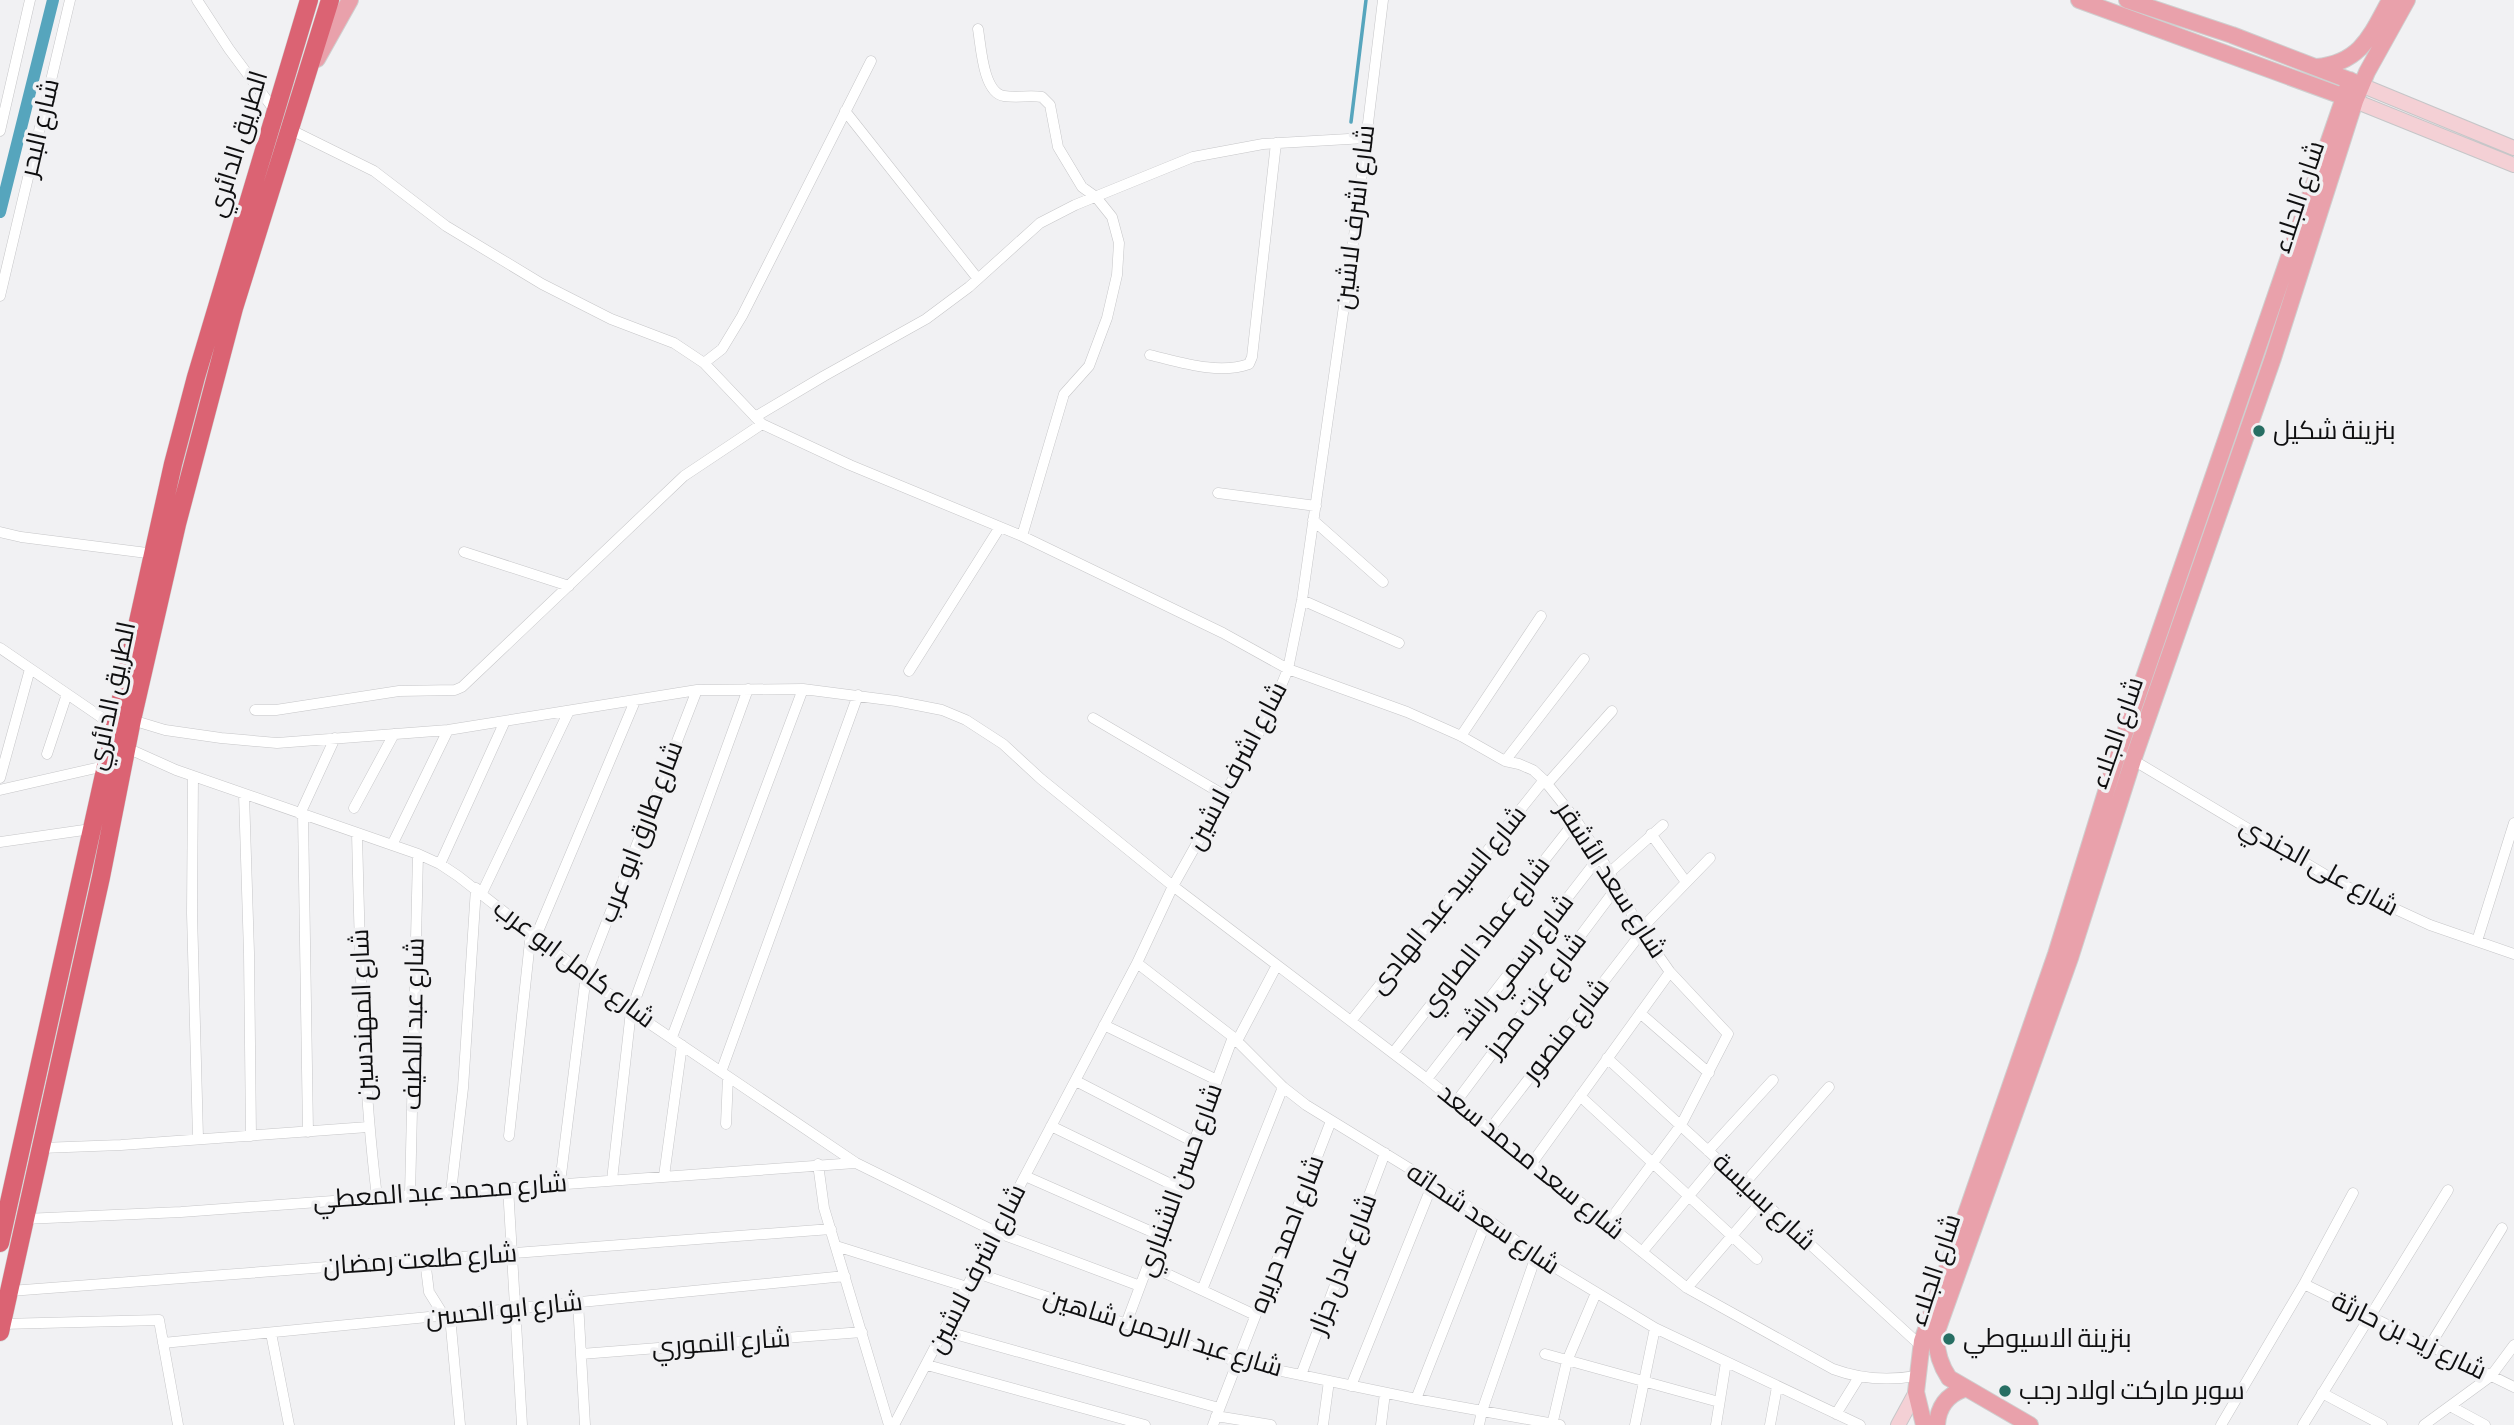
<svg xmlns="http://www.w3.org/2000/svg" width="2514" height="1425" font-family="'Alegreya Sans',Cairo,sans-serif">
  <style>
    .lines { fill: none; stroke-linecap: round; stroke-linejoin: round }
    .stream { stroke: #56a5bd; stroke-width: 3.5 }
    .canal { stroke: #56a5bd; stroke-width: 12 }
    .street-casing { stroke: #c6c6c8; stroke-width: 11 }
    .secondary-casing { stroke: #c6c6c8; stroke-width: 16 }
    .primary-casing { stroke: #cfcfcf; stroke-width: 18 }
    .highway-casing { stroke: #cfcfcf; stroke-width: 19 }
    .street { stroke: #fff; stroke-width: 10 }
    .secondary { stroke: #f4d0d5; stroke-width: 14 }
    .primary { stroke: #e9a1ab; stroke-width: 16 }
    .highway { stroke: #db6373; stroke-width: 18 }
    .poi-dot { fill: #276e63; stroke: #f1f1f3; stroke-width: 2.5 }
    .labels { text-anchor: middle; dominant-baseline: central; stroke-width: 7; stroke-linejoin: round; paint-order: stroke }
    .street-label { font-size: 26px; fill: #0f0f10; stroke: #f1f1f3 }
    .poi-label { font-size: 26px; fill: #0f0f10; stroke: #f1f1f3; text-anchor: start }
  </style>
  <rect width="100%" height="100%" fill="#f1f1f3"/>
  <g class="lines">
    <path class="stream" d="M 1351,122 L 1366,0"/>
    <path class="canal" d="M 0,212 L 53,0"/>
    <g class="street-casing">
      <path id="street" d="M 197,0 L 229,49 L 275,111
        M 978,29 C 981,46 983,93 1004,96 C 1017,98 1030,95 1042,97 L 1050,105 L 1058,147 L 1082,187 L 1096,197 L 1112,217 L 1119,243 L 1117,275 L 1107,318 L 1089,366 L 1064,394 L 1022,536
        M 845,111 L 978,279
        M 289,129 L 374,171 L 446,226 L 542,284 L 611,319 L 674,343 L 704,363 L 762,424 L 850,465 L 1022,536 L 1223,633 L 1288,669 L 1407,712 L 1461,736 L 1505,761 L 1519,764 L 1533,770 L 1544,780 L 1576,820 L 1600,856 L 1642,932 L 1670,972 L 1728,1034 L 1681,1125 L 1607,1224
        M 0,131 L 30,0
        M 0,296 L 70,0
        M 1150,355 C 1180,362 1218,375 1249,364 L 1252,357 L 1276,143
        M 704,363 L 722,349 L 742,316 L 871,61
        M 755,417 L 824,376 L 926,319 L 969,287 L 1040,223 L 1075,205 L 1193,157 L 1263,144 L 1366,138
        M 1218,493 L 1316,506
        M 1313,520 L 1383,582
        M 0,532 L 21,537 L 155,554
        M 464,552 L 569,586
        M 1302,600 L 1399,643
        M 0,648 L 114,726
        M 909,671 L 1000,527
        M 255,710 L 276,710 L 399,691 L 455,690 L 462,687 L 684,476 L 762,424
        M 1093,718 L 1224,795
        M 132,720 L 165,730 L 221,738 L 277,743 L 448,730 L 697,690 L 803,689 L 896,701 L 942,710 L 966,720 L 1003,744 L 1041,779 L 1173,886 L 1427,1079 L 1687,1288 L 1833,1369 C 1860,1379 1887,1381 1916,1376
        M 1461,736 L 1541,616
        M 127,748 L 176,770 L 418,854 L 440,864 L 458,876 L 631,1011 L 856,1163 L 996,1232 L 1140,1286
        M 47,754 L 67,694
        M 2133,760 L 2339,883 L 2430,925 L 2514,954
        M 1505,761 L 1584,659
        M 193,776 L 192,913 L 198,1138
        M 0,778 L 30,669
        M 1547,784 L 1612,711
        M 0,790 L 105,766
        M 244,794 L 249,953 L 251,1136
        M 354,808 L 394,734
        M 300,814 L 335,738
        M 303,814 L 308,1132
        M 357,833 C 360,955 362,1076 377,1197
        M 1651,834 L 1686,882
        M 0,842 L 91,829
        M 392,845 L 448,730
        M 440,864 L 505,721
        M 1609,873 L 1663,825
        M 482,893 L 569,711
        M 1641,929 L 1710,858
        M 536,936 L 635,701
        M 2477,941 L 2514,823
        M 1137,963 L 1233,1037 L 1283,1087 L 1306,1105 L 1433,1183 L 1487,1219 L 1536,1256 L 1655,1328 L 1860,1425
        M 1640,1013 L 1709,1073
        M 1351,1021 L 1544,780
        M 1104,1025 L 1217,1080
        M 672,1037 L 803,689
        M 1237,1041 L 1277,965
        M 1393,1053 L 1576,820
        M 1607,1058 L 1921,1346
        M 721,1072 L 858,695
        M 1427,1079 L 1600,856
        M 1076,1081 L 1194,1142
        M 1580,1096 L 1757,1259
        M 1456,1102 L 1617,887
        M 726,1124 L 728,1077
        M 1051,1126 L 1177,1187
        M 1490,1129 L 1642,932
        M 509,1136 L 531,932
        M 41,1148 L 121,1145 L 368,1127
        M 1708,1151 L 1773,1080
        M 1532,1163 L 1670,972
        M 818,1164 L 824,1208 L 889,1425
        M 664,1176 L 682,1045
        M 1025,1176 L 1159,1235
        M 612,1180 L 631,1011 L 748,689
        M 560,1183 L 586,975 L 697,690
        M 1744,1184 L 1829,1087
        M 508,1187 L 522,1425
        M 451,1192 L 463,1088 L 476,888
        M 410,1195 L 418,854
        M 24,1219 L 181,1212 L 855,1163
        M 836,1246 L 967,1287
        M 1642,1252 L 1718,1161
        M 425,1260 L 429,1292 L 444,1316
        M 1148,1265 L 1255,1315
        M 974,1272 L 1238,1362 L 1416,1399 L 1560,1425
        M 2304,1284 L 2514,1387
        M 1687,1288 L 1762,1201
        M 1202,1290 L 1283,1087
        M 10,1291 L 831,1229
        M 578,1302 L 585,1425
        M 450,1316 L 460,1425
        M 2,1324 L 159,1320 L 178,1425
        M 1126,1324 L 1233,1037
        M 944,1331 L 1219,1408
        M 271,1333 L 289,1425
        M 163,1343 L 845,1276
        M 2429,1347 L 2502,1228
        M 581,1354 L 862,1332
        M 1545,1354 L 1719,1402
        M 927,1365 L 1145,1425
        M 1301,1375 L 1385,1153
        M 1351,1386 L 1433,1183
        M 2322,1393 L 2382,1425
        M 1416,1399 L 1487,1219
        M 2450,1406 L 2485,1425
        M 1836,1414 L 1859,1377
        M 1216,1416 L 1271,1425
        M 894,1425 L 1137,963 L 1173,886 L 1270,713 L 1288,669 L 1302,600 L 1356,222 L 1383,0
        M 1213,1425 L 1331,1121
        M 1323,1425 L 1329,1381
        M 1381,1425 L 1385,1393
        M 1479,1425 L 1482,1411 L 1536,1256
        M 1552,1425 L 1567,1361 L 1596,1293
        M 1635,1425 L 1655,1328
        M 1716,1425 L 1726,1362
        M 1770,1425 L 1777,1387
        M 2221,1425 L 2304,1284 L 2353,1193
        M 2303,1425 L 2448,1190
        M 2424,1425 L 2491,1376 L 2514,1345"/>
    </g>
    <g class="secondary-casing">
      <path id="secondary" d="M 2361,85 L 2514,148
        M 2355,101 L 2514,165
        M 1898,1425 L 1916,1392"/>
    </g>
    <g class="primary-casing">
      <path id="primary" d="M 2079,0 L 2353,100
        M 2127,0 L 2232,35 L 2359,84
        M 317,59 L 350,0
        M 2316,67 C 2361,63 2371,35 2390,0
        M 1924,1425 L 1916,1392 L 1922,1341 L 2056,954 L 2118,753 L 2350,80
        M 1937,1425 C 1938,1407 1947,1395 1964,1389
        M 2030,1425 L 1949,1378 C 1939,1363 1935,1349 1937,1331 L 2070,958 L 2133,760 L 2273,358 L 2355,101 L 2367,72 L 2407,0"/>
    </g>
    <g class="highway-casing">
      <path id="highway" d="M 0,1243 L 173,464 L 196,377 L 309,0
        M 0,1332 L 101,877 L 132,720 L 177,524 L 234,308 L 330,0"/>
    </g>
    <use href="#street" class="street"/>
    <use href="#secondary" class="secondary"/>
    <use href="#primary" class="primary"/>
    <use href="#highway" class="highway"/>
  </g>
  <g class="poi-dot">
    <circle cx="2259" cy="431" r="7"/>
    <circle cx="1949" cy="1339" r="7"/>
    <circle cx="2005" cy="1391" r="7"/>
  </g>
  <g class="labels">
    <g class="street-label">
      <text transform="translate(40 128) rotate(-77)">شارع البحر</text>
      <text transform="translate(238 144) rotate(-73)">الطريق الدائري</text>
      <text transform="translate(2299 197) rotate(-72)">شارع الجلاء</text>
      <text transform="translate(1355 217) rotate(-83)">شارع اشرف لاشين</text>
      <text transform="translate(112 696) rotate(-78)">الطريق الدائري</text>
      <text transform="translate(2117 733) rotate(-71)">شارع الجلاء</text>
      <text transform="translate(1237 766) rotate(-62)">شارع اشرف لاشين</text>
      <text transform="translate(641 832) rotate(-69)">شارع طارق ابو عرب</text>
      <text transform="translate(2319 867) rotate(29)">شارع على الجندي</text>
      <text transform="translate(1611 880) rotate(57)">شارع سعد الأشقر</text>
      <text transform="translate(1448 900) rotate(-51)">شارع السيد عبد الهادى</text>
      <text transform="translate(1485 936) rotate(-52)">شارع عماد الصاوي</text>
      <text transform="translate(574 964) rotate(37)">شارع كامل ابو عرب</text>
      <text transform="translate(1514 967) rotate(-52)">شارع رسمي راشد</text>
      <text transform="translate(1536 995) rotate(-53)">شارع عزت محرز</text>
      <text transform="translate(363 1015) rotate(-92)">شارع المهندسين</text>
      <text transform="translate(414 1024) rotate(-89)">شارع عبد اللطيف</text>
      <text transform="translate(1566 1030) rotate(-52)">شارع منصور</text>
      <text transform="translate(1531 1162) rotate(39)">شارع سعد محمد سعد</text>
      <text transform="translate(1180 1180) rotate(-70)">شارع حسن الشنباري</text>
      <text transform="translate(440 1192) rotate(-4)">شارع محمد عبد المعطي</text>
      <text transform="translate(1764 1202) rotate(43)">شارع بسيسة</text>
      <text transform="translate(1483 1219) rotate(34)">شارع سعد شحاته</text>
      <text transform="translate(1287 1234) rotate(-69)">شارع احمد حريره</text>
      <text transform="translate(420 1260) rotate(-4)">شارع طلعت رمضان</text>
      <text transform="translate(1343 1264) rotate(-69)">شارع عادل جزار</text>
      <text transform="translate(977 1269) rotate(-63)">شارع اشرف لاشين</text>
      <text transform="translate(1935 1270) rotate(-72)">شارع الجلاء</text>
      <text transform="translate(504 1310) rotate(-6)">شارع ابو الحسن</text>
      <text transform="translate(1163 1333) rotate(17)">شارع عبد الرحمن شاهين</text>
      <text transform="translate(2409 1336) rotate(26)">شارع زيد بن حارثة</text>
      <text transform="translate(721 1343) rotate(-4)">شارع النموري</text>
    </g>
    <g class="poi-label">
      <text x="2273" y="431">بنزينة شكيل</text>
      <text x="1963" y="1339">بنزينة الاسيوطي</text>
      <text x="2019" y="1391">سوبر ماركت اولاد رجب</text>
    </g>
  </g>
</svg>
